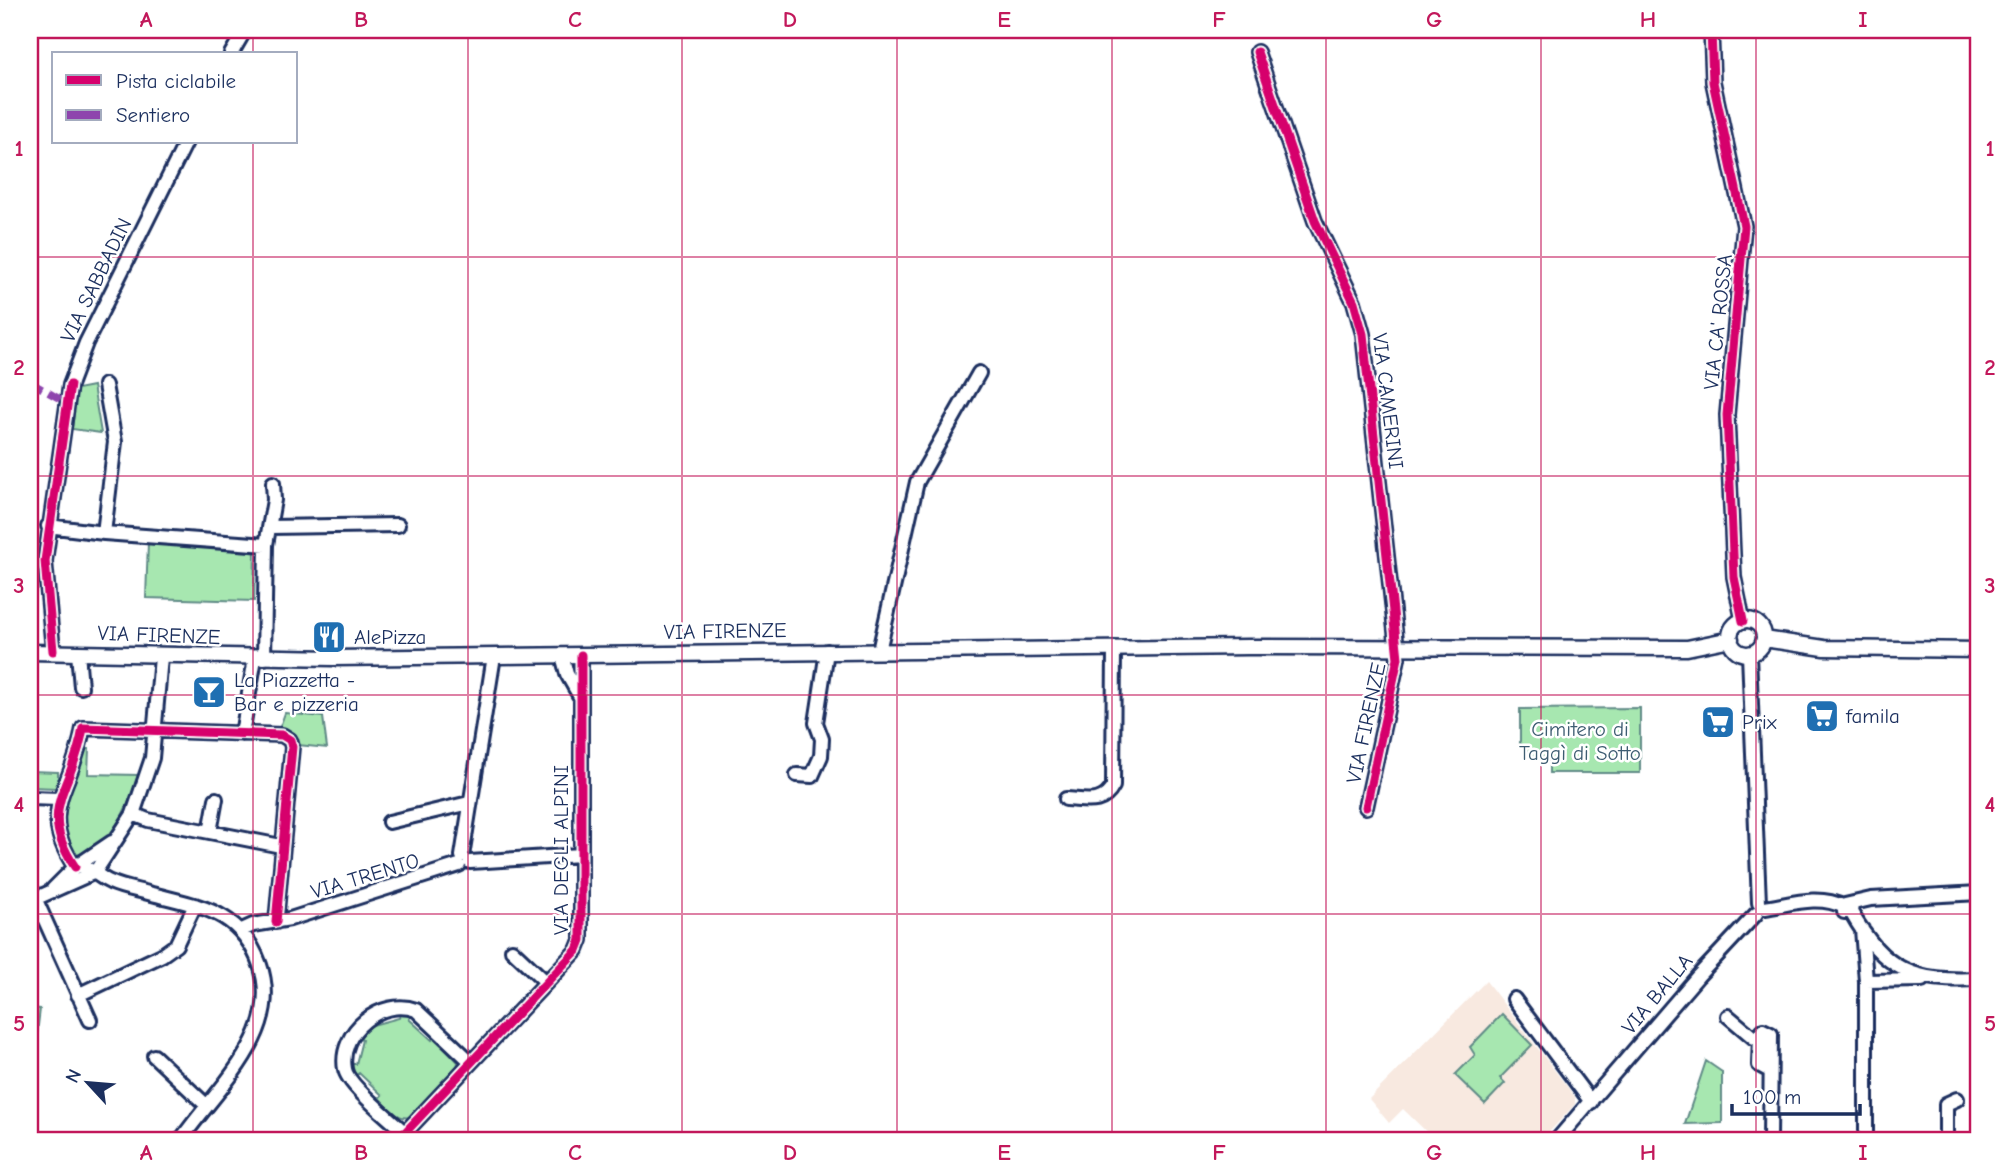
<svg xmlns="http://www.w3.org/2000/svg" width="2009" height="1171" font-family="'Comic Neue',sans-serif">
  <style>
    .built { fill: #f8e9e0 }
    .green { fill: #a7e7b0; stroke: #618b87; stroke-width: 2 }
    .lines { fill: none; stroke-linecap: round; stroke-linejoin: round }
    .minor-casing { stroke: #1b2f5e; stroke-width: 18 }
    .major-casing { stroke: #1b2f5e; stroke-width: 19 }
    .minor { stroke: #fff; stroke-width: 12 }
    .major { stroke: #fff; stroke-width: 14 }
    .quiet { stroke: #8e44ad; stroke-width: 7; stroke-dasharray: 14 7; stroke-linecap: butt }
    .cycleway-casing { stroke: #fff; stroke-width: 13 }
    .cycleway { stroke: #d6006c; stroke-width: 9 }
    .grid { fill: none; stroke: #c2185b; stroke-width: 2; stroke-opacity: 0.55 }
    .labels { text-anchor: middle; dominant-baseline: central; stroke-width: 5; stroke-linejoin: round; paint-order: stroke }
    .street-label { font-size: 21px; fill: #1b2f5e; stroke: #fff }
    .poi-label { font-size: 21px; fill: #1b2f5e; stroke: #fff; text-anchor: start }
    .park-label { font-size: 21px; fill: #3e5d72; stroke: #fff }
    .neatline { fill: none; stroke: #c2185b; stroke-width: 2.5 }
    .grid-label { font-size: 23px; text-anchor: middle; font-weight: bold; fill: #c2185b }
  </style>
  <rect width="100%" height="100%" fill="#fff"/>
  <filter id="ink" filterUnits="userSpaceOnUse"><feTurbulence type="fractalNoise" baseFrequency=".0143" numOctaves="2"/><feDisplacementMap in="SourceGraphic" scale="14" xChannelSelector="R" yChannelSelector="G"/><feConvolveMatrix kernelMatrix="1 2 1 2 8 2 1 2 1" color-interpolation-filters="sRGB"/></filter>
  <g filter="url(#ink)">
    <path class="built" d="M 1486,981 L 1575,1097 L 1575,1104 L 1541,1141 L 1436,1141 L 1403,1109 L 1389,1123 L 1369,1099 Z"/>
    <path class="green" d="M 93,386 L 101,433 L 72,429 L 77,389 Z
      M 148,542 L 255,550 L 254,601 L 146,598 Z
      M 1640,708 L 1640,773 L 1549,773 L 1549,758 L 1532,757 L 1520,743 L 1520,709 Z
      M 285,713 L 323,717 L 327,748 L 298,745 L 293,734 L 278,732 Z
      M 84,749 L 89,749 L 88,774 L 139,775 C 129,804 111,851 76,855 C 72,849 66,842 63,836 C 53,814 75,770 84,749 Z
      M 30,771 L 58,772 L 58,788 L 30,787 Z
      M 30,1008 L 40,1009 L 30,1093 Z
      M 401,1013 L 411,1016 L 409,1019 L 432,1040 L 435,1037 L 458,1062 L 457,1068 L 411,1117 C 396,1120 388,1107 379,1098 L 382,1095 L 359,1073 L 355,1076 L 350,1071 L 352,1064 L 356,1064 L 362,1040 L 358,1039 L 365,1027 L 399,1018 Z
      M 1502,1014 L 1532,1045 L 1500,1078 L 1505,1083 L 1485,1104 L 1455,1075 L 1475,1055 L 1470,1047 Z
      M 1706,1061 L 1722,1072 L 1722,1123 L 1685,1124 Z"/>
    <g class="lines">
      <g class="minor-casing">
        <path id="minor" d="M 1711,30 L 1713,82 L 1744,226 L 1727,415 L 1734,577 L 1743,621
          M 1257,52 L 1315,221 L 1354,302 L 1363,334 L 1398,658 L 1366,807
          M 231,54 L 245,30
          M 48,526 L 104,533 L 115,442 L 105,385
          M 270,527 L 398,525
          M 104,533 L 266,545
          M 53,651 L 45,561 L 70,385 L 86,343 L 186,142
          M 879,651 L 917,482 L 979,373
          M 78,653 L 81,687
          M 1749,654 L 1759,903
          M 562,655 L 567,674 L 579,695
          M 264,658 L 266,545 L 274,500 L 273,483
          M 242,734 L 255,658
          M 797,775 L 812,776 L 821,756 L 822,739 L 816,723 L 827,651
          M 30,798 L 59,799
          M 1066,799 C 1086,800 1103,806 1113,786 L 1114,648
          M 133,814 L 148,820 L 281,846
          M 389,822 L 469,803
          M 210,832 L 216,799
          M 462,856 L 494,656
          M 470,862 L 580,855
          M 78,866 C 91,867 98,877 110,882 C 123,888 138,890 152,894 C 202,907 241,911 260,965 C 284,1033 215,1090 180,1141
          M 75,867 C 35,808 74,788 83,728 L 282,735 L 290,740 L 292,747 L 276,922
          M 53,889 L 75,867 L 112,842
          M 35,898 L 90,1020
          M 30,901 L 95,872 L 133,814 L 152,758 L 161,657
          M 1852,905 L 1851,912 L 1844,912 L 1845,905 L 1871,899 L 1979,893
          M 1765,908 C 1791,904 1819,894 1844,907
          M 1851,912 C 1885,972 1914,982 1979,979
          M 1862,929 L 1866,981 L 1866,1141
          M 242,930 L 253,925 L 290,919 L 459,865
          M 512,950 L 546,982
          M 1866,981 L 1922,980
          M 78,995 L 162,955 L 176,945 L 195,905
          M 1514,999 L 1591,1102
          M 1728,1016 L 1754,1038 L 1759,1038
          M 154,1056 L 206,1105
          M 405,1133 C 393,1121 347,1085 345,1069 C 338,1032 382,997 416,1010 L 471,1062
          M 397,1141 L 577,950 L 581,940 L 581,655
          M 1556,1141 L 1698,976 L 1756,914
          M 1770,1141 L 1771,1034 L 1763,1030 L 1760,1034 L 1759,1065 L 1770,1071
          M 1946,1141 L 1946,1104 L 1957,1099"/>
      </g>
      <g class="major-casing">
        <path id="major" d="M1730 637a17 17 0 1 1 34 0a17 17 0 1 1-34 0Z
          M 1764,639 L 1824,648 L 1979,650
          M 30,652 L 333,658 L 1248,647 L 1687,648 L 1731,639"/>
      </g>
      <use href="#minor" class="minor"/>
      <use href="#major" class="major"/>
      <path class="quiet" d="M 30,382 L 67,403"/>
      <g class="cycleway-casing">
        <path id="cycleway" d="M 1711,30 L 1713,82 L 1744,226 L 1727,415 L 1734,577 L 1743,621
          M 1257,52 L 1315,221 L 1354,302 L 1363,334 L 1398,658 L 1366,807
          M 53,651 L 45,561 L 70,385
          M 75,867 C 35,808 74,788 83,728 L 282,735 L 290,740 L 292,747 L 276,922
          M 397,1141 L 577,950 L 581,940 L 581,655"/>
      </g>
      <use href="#cycleway" class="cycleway"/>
    </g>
  </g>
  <path class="grid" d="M 253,30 L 253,54M 468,30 L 468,1141M 682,30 L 682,1141M 897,30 L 897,1141M 1112,30 L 1112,1141M 1326,30 L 1326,1141M 1541,30 L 1541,1141M 1756,30 L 1756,1141M 253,142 L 253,1141M 30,257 L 1979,257M 30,476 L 1979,476M 30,695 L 1979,695M 30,914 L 1979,914"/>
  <defs>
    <g id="restaurant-square" transform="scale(1.75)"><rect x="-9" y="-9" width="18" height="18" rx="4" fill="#1f6fb2" stroke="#fff"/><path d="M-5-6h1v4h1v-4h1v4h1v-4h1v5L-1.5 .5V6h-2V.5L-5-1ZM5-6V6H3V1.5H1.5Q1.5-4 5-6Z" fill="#fff"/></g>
    <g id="bar-square" transform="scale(1.75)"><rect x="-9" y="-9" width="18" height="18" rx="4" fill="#1f6fb2" stroke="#fff"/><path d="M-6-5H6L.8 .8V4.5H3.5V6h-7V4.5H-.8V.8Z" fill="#fff"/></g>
    <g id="supermarket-square" transform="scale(1.75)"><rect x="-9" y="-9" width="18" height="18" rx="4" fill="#1f6fb2" stroke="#fff"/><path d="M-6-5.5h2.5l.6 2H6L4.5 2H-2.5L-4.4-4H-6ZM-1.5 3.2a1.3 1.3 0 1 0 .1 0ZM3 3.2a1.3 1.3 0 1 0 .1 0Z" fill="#fff"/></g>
  </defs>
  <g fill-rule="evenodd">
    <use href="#restaurant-square" x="329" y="637"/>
    <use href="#bar-square" x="209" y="692"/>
    <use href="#supermarket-square" x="1822" y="716"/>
    <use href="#supermarket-square" x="1718" y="722"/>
  </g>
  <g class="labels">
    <g class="street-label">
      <text transform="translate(96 280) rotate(-64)">VIA SABBADIN</text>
      <text transform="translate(1718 322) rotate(-84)">VIA CA' ROSSA</text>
      <text transform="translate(1388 401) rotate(83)">VIA CAMERINI</text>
      <text transform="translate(725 631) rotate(-1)">VIA FIRENZE</text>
      <text transform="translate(159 635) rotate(2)">VIA FIRENZE</text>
      <text transform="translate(1366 723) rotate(-78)">VIA FIRENZE</text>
      <text transform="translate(561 850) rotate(-90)">VIA DEGLI ALPINI</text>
      <text transform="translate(365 876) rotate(-17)">VIA TRENTO</text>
      <text transform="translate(1657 994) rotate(-50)">VIA BALLA</text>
    </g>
    <g class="poi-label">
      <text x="354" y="637">AlePizza</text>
      <text x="234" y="680">La Piazzetta -<tspan x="234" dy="24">Bar e pizzeria</tspan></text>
      <text x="1846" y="716">famila</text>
      <text x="1742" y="722">Prix</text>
    </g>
    <g class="park-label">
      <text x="1580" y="729">Cimitero di<tspan x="1580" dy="24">Taggì di Sotto</tspan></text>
    </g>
  </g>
  <rect width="2009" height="1171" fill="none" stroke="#fff" stroke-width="77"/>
  <rect x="52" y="52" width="245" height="91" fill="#ffffff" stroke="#a4acbf" stroke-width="2"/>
  <rect x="66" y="75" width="35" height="10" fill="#d6006c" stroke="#a4acbf" stroke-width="2"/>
  <text x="116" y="88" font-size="21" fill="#1b2f5e">Pista ciclabile</text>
  <rect x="66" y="110" width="35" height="10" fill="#8e44ad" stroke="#a4acbf" stroke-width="2"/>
  <text x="116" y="122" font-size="21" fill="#1b2f5e">Sentiero</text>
  <g transform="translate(88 1083) rotate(296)" stroke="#ffffff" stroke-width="5" paint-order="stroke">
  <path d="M0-5L12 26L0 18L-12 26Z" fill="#1b2f5e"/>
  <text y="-10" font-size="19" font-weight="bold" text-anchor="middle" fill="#1b2f5e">N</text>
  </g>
  <path d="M1732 1104v10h128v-10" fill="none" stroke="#1b2f5e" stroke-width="3.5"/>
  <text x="1743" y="1104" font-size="21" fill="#1b2f5e" stroke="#ffffff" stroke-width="5" paint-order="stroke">100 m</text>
  <rect x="38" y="38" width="1932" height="1094" class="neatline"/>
  <g class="grid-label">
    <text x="146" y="27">A</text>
    <text x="361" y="27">B</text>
    <text x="575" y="27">C</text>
    <text x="790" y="27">D</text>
    <text x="1004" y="27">E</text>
    <text x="1219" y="27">F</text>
    <text x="1434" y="27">G</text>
    <text x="1648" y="27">H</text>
    <text x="1863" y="27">I</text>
    <text x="19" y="156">1</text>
    <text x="1990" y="156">1</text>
    <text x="19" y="375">2</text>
    <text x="1990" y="375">2</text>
    <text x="19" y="593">3</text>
    <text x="1990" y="593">3</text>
    <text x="19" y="812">4</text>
    <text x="1990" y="812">4</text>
    <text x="19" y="1031">5</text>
    <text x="1990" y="1031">5</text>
    <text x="146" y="1160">A</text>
    <text x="361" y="1160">B</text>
    <text x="575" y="1160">C</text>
    <text x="790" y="1160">D</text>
    <text x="1004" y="1160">E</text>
    <text x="1219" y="1160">F</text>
    <text x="1434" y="1160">G</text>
    <text x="1648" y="1160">H</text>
    <text x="1863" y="1160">I</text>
  </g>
</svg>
